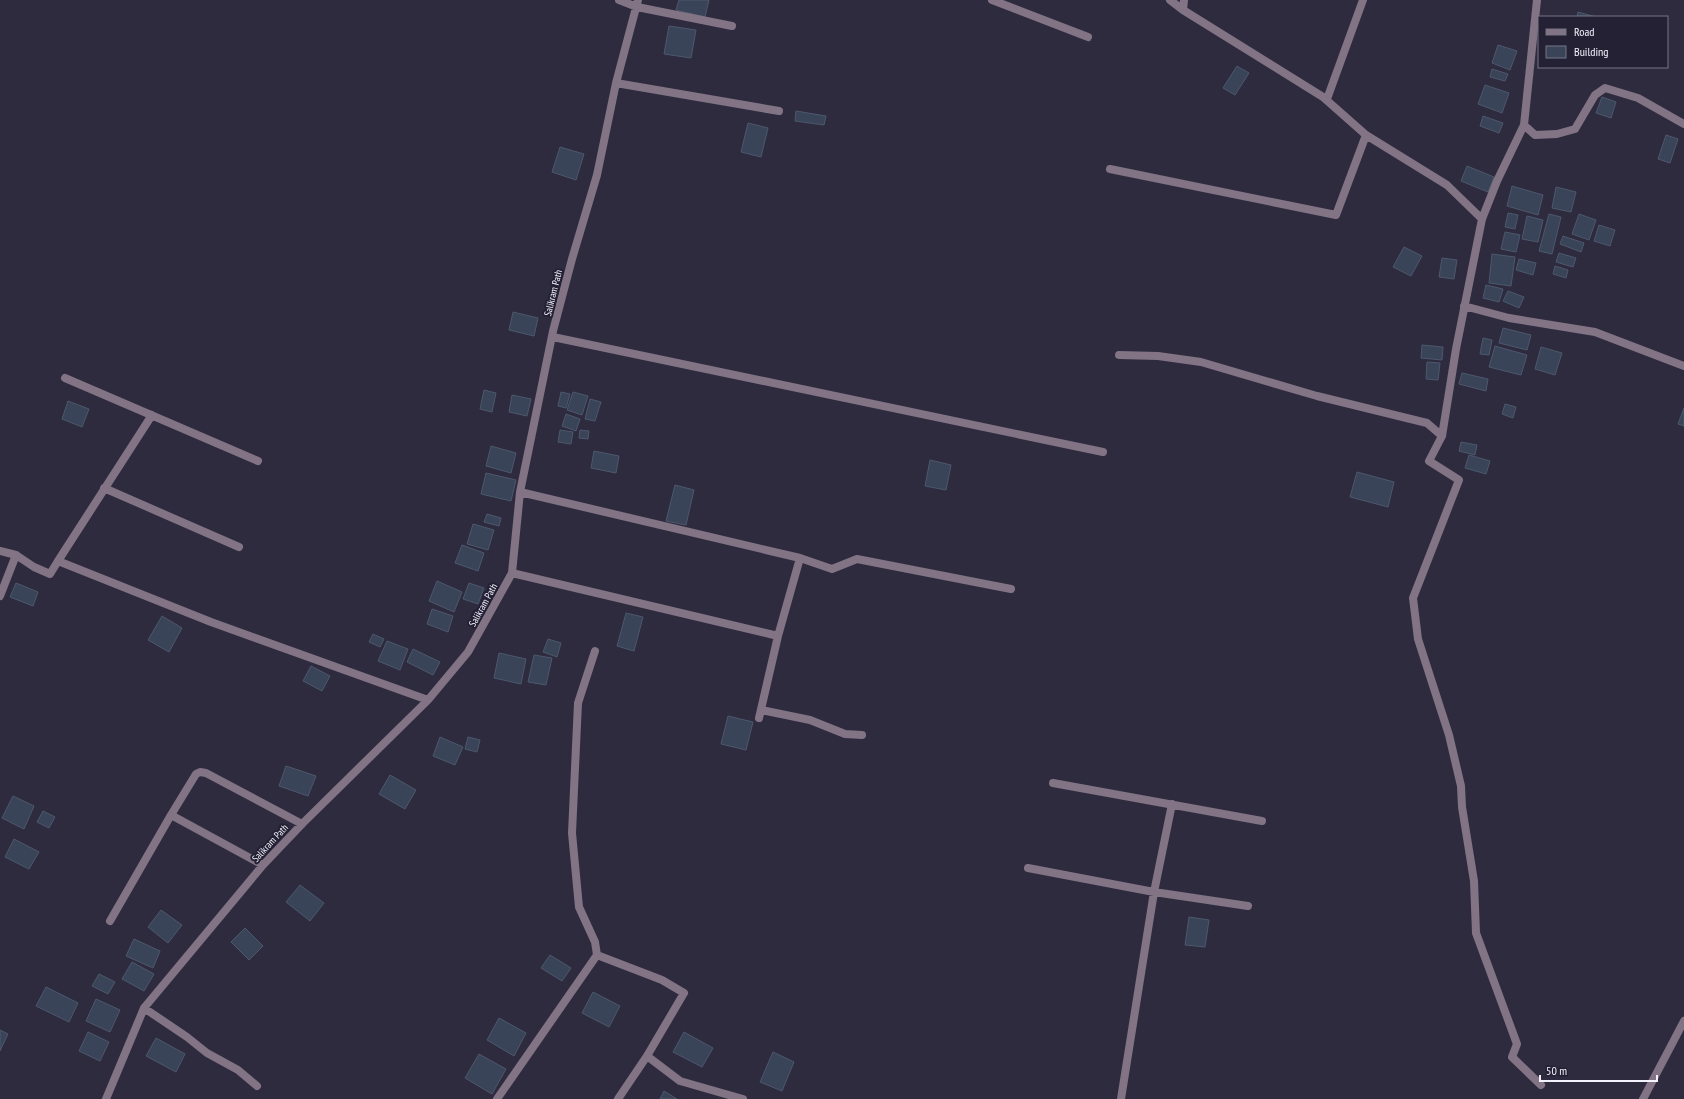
<svg xmlns="http://www.w3.org/2000/svg" width="1684" height="1099" font-family="'PT Sans Narrow',sans-serif">
  <style>
    .building { fill: #394458; stroke: #4d586d }
    .lines { fill: none; stroke-linecap: round; stroke-linejoin: round }
    .street { stroke: #827385; stroke-width: 8 }
    .labels { text-anchor: middle; dominant-baseline: central; stroke-width: 4; stroke-linejoin: round; paint-order: stroke }
    .street-label { font-size: 10px; fill: #f4f2fd; stroke: #242135 }
  </style>
  <rect width="100%" height="100%" fill="#2e2b3f"/>
  <path class="building" d="M 679,0 L 709,0 L 705,17 L 676,10 Z
    M 1578,12 L 1596,17 L 1577,17 Z
    M 669,26 L 696,30 L 691,58 L 664,54 Z
    M 1498,45 L 1517,51 L 1510,70 L 1492,63 Z
    M 1237,66 L 1249,73 L 1235,95 L 1223,88 Z
    M 1492,69 L 1508,74 L 1505,81 L 1490,77 Z
    M 1485,85 L 1509,93 L 1502,113 L 1478,104 Z
    M 1602,97 L 1616,102 L 1611,118 L 1596,113 Z
    M 796,111 L 826,116 L 824,125 L 795,121 Z
    M 1483,116 L 1503,123 L 1499,133 L 1480,126 Z
    M 748,123 L 768,128 L 761,157 L 741,152 Z
    M 1666,135 L 1678,139 L 1670,163 L 1658,159 Z
    M 560,147 L 584,154 L 576,180 L 552,172 Z
    M 1467,166 L 1494,177 L 1488,192 L 1461,181 Z
    M 1512,186 L 1543,195 L 1538,215 L 1507,206 Z
    M 1556,187 L 1576,192 L 1571,212 L 1552,208 Z
    M 1508,213 L 1518,215 L 1515,229 L 1505,227 Z
    M 1549,214 L 1561,217 L 1552,254 L 1539,251 Z
    M 1579,214 L 1596,220 L 1589,240 L 1572,234 Z
    M 1527,216 L 1543,220 L 1538,242 L 1522,239 Z
    M 1599,225 L 1615,230 L 1610,246 L 1594,241 Z
    M 1505,232 L 1520,235 L 1516,252 L 1501,249 Z
    M 1563,236 L 1584,243 L 1581,252 L 1560,244 Z
    M 1404,247 L 1422,256 L 1411,276 L 1393,267 Z
    M 1559,253 L 1576,258 L 1573,267 L 1556,262 Z
    M 1492,254 L 1515,257 L 1511,286 L 1489,283 Z
    M 1442,258 L 1457,260 L 1454,279 L 1439,277 Z
    M 1519,259 L 1536,263 L 1533,275 L 1516,270 Z
    M 1555,266 L 1568,270 L 1566,278 L 1553,274 Z
    M 1486,285 L 1503,289 L 1499,302 L 1483,298 Z
    M 1508,291 L 1524,297 L 1519,308 L 1503,301 Z
    M 513,312 L 538,318 L 534,336 L 509,330 Z
    M 1503,328 L 1531,335 L 1527,350 L 1499,343 Z
    M 1483,338 L 1492,340 L 1489,355 L 1480,354 Z
    M 1422,345 L 1443,347 L 1442,360 L 1421,358 Z
    M 1495,346 L 1527,355 L 1521,375 L 1489,367 Z
    M 1541,347 L 1562,353 L 1555,375 L 1535,369 Z
    M 1427,362 L 1440,363 L 1438,380 L 1426,379 Z
    M 1462,373 L 1488,379 L 1486,391 L 1459,384 Z
    M 484,390 L 496,393 L 492,412 L 480,409 Z
    M 561,392 L 570,394 L 566,408 L 558,406 Z
    M 573,392 L 588,396 L 582,415 L 567,410 Z
    M 512,395 L 531,399 L 527,416 L 509,412 Z
    M 590,399 L 601,402 L 595,421 L 585,419 Z
    M 68,401 L 89,409 L 82,427 L 62,419 Z
    M 1505,404 L 1516,407 L 1513,418 L 1502,414 Z
    M 1684,408 L 1684,426 L 1678,424 Z
    M 566,414 L 580,419 L 576,431 L 562,426 Z
    M 560,430 L 573,432 L 571,444 L 558,442 Z
    M 580,430 L 589,431 L 588,439 L 579,438 Z
    M 1461,442 L 1477,445 L 1475,455 L 1459,451 Z
    M 491,446 L 516,453 L 511,473 L 486,466 Z
    M 594,451 L 619,456 L 616,473 L 591,468 Z
    M 1469,455 L 1490,461 L 1486,474 L 1465,468 Z
    M 930,460 L 951,465 L 946,490 L 925,486 Z
    M 1357,472 L 1394,482 L 1388,507 L 1350,497 Z
    M 486,473 L 516,480 L 511,501 L 481,494 Z
    M 675,485 L 694,490 L 686,525 L 666,521 Z
    M 487,514 L 501,518 L 499,526 L 484,522 Z
    M 473,524 L 494,530 L 488,550 L 467,544 Z
    M 462,545 L 484,553 L 478,571 L 455,563 Z
    M 437,581 L 462,592 L 454,612 L 429,601 Z
    M 16,583 L 38,592 L 33,606 L 10,597 Z
    M 469,583 L 484,588 L 478,604 L 463,599 Z
    M 432,609 L 453,616 L 448,632 L 427,624 Z
    M 626,613 L 643,617 L 634,651 L 617,646 Z
    M 162,616 L 182,628 L 169,652 L 148,640 Z
    M 373,634 L 384,639 L 380,647 L 369,642 Z
    M 548,639 L 561,643 L 557,657 L 543,652 Z
    M 387,641 L 408,649 L 400,670 L 378,661 Z
    M 413,649 L 440,662 L 433,675 L 407,662 Z
    M 499,653 L 526,659 L 521,684 L 494,678 Z
    M 534,655 L 552,658 L 546,685 L 528,682 Z
    M 311,666 L 330,676 L 322,691 L 303,681 Z
    M 728,716 L 753,722 L 746,750 L 721,744 Z
    M 440,737 L 463,747 L 455,765 L 433,756 Z
    M 468,737 L 480,740 L 477,752 L 465,749 Z
    M 286,766 L 316,776 L 308,796 L 279,786 Z
    M 390,775 L 416,790 L 405,809 L 379,794 Z
    M 13,796 L 34,806 L 24,829 L 2,818 Z
    M 43,811 L 55,817 L 49,828 L 37,822 Z
    M 14,839 L 39,852 L 29,869 L 5,857 Z
    M 300,885 L 324,903 L 310,921 L 286,902 Z
    M 161,910 L 182,925 L 168,943 L 148,927 Z
    M 1189,917 L 1209,920 L 1205,947 L 1185,945 Z
    M 245,928 L 263,946 L 249,960 L 231,942 Z
    M 134,939 L 160,951 L 153,968 L 126,956 Z
    M 550,955 L 571,968 L 562,981 L 541,968 Z
    M 132,962 L 154,974 L 144,991 L 122,979 Z
    M 99,974 L 115,982 L 108,994 L 92,986 Z
    M 46,987 L 78,1003 L 69,1022 L 36,1006 Z
    M 593,992 L 620,1006 L 609,1027 L 582,1013 Z
    M 96,999 L 120,1010 L 110,1032 L 86,1021 Z
    M 499,1018 L 526,1033 L 514,1056 L 487,1040 Z
    M 0,1030 L 8,1034 L 0,1051 Z
    M 88,1032 L 109,1042 L 100,1061 L 79,1051 Z
    M 684,1032 L 713,1048 L 702,1067 L 673,1052 Z
    M 156,1038 L 185,1054 L 176,1072 L 146,1056 Z
    M 773,1052 L 794,1062 L 782,1091 L 760,1082 Z
    M 479,1054 L 506,1069 L 492,1094 L 465,1078 Z
    M 664,1091 L 677,1099 L 660,1099 Z"/>
  <g class="lines">
    <path class="street" d="M 619,0 L 637,7 L 732,26
      M 992,0 L 1088,37
      M 1170,0 L 1183,10 L 1323,97 L 1366,135 L 1447,185 L 1482,219
      M 1537,0 L 1524,125 L 1497,181 L 1482,219 L 1456,349 L 1442,436 L 1429,461 L 1459,480 L 1413,598 L 1418,639 L 1449,735 L 1461,786 L 1462,807 L 1474,881 L 1476,933 L 1517,1044 L 1512,1057 L 1541,1085
      M 1183,10 L 1184,0
      M 616,83 L 779,111
      M 1327,99 L 1363,0
      M 1524,125 L 1535,135 L 1557,134 L 1575,129 L 1595,95 L 1605,88 L 1638,98 L 1684,124
      M 1110,169 L 1336,215 L 1366,135
      M 1464,306 L 1509,318 L 1595,332 L 1684,366
      M 553,337 L 1103,452
      M 1119,355 L 1158,356 L 1201,362 L 1317,396 L 1427,423 L 1442,436
      M 65,378 L 258,461
      M 104,488 L 239,547
      M 0,551 L 16,555 L 0,596
      M 16,555 L 34,567 L 50,574 L 58,561 L 211,622 L 428,700
      M 800,558 L 832,569 L 857,559 L 1011,589
      M 58,561 L 152,415
      M 512,573 L 778,636 L 800,558 L 520,492
      M 595,651 L 578,703 L 572,833 L 579,907 L 595,942 L 597,955 L 662,980 L 684,993 L 647,1056 L 618,1099
      M 761,710 L 810,720 L 845,734 L 862,735
      M 759,718 L 778,636
      M 1053,783 L 1262,821
      M 263,865 L 171,815 L 196,774 L 200,772 L 206,773 L 302,824
      M 1028,868 L 1154,892 L 1248,906
      M 110,921 L 171,815
      M 144,1008 L 187,1037 L 207,1053 L 238,1070 L 257,1086
      M 647,1056 L 680,1081 L 743,1099
      M 106,1099 L 144,1008 L 263,865 L 302,824 L 428,700 L 468,652 L 512,573 L 520,492 L 553,331 L 572,259 L 597,175 L 616,83 L 638,0
      M 497,1099 L 597,955
      M 1121,1099 L 1154,892 L 1172,804
      M 1643,1099 L 1684,1021"/>
  </g>
  <g class="labels">
    <g class="street-label">
      <text transform="translate(553 293) rotate(-76)">Salikram Path</text>
      <text transform="translate(483 605) rotate(-61)">Salikram Path</text>
      <text transform="translate(270 843) rotate(-47)">Salikram Path</text>
    </g>
  </g>
  <rect x="1538" y="16" width="130" height="52" fill="#242135" stroke="#777585"/>
  <rect x="1546" y="29" width="20" height="6" fill="#827385" stroke="#777585"/>
  <text x="1574" y="36" font-size="12" fill="#f4f2fd">Road</text>
  <rect x="1546" y="46" width="20" height="12" fill="#394458" stroke="#777585"/>
  <text x="1574" y="56" font-size="12" fill="#f4f2fd">Building</text>
  <path d="M1540 1075v6h117v-6" fill="none" stroke="#f4f2fd" stroke-width="2"/>
  <text x="1546" y="1075" font-size="12" fill="#f4f2fd" stroke="#242135" stroke-width="3" paint-order="stroke">50 m</text>
</svg>
